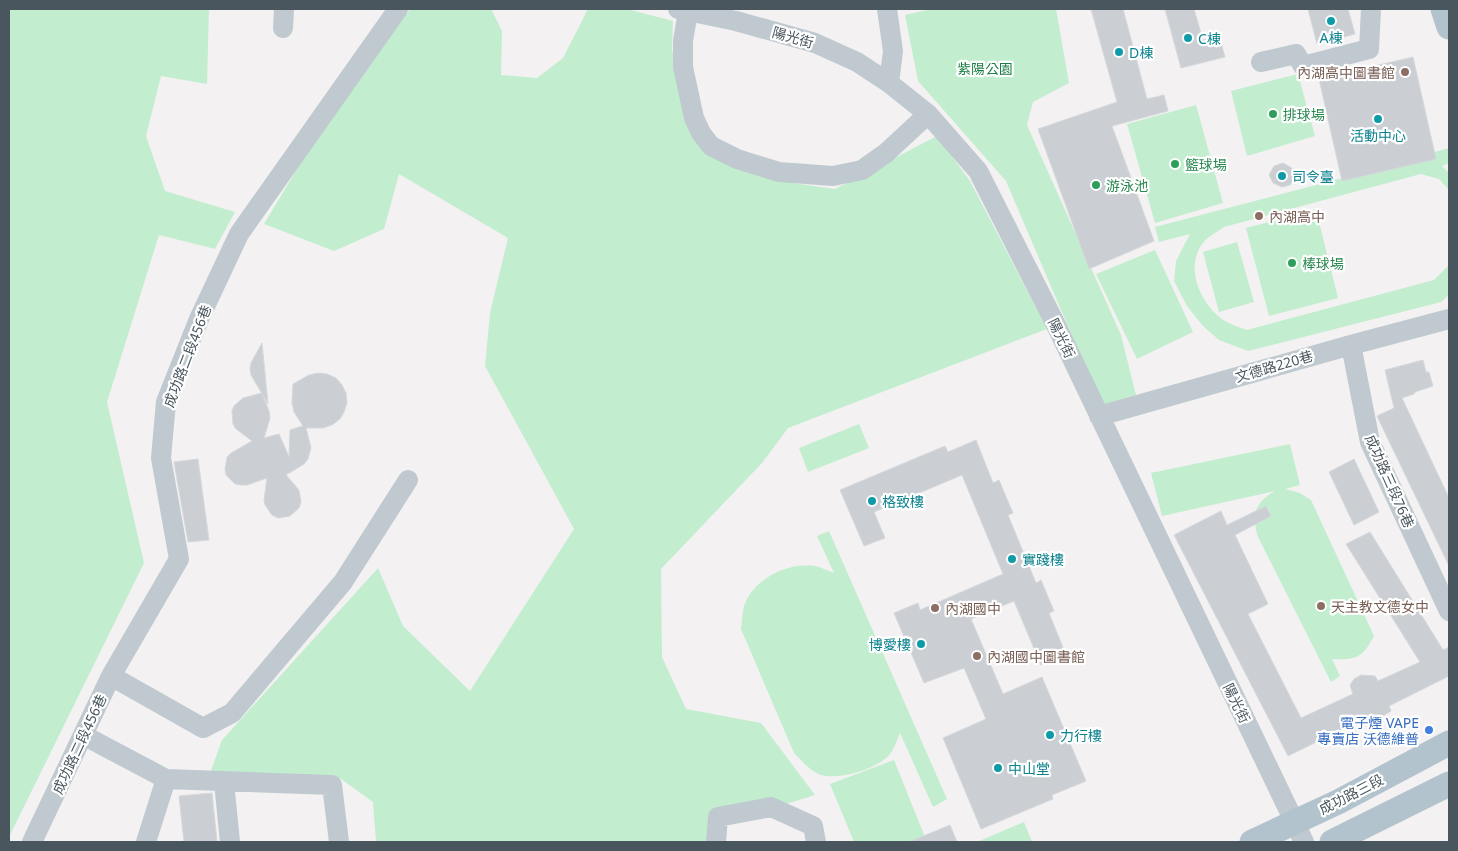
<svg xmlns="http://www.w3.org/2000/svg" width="1458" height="851" font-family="'Noto Sans','Noto Sans TC',sans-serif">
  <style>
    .green { fill: #c2eecf }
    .building { fill: #cbcfd3; stroke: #d5d8dc }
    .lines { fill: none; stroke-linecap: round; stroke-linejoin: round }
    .minor { stroke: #bfc9cf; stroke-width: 20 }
    .major { stroke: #b2c3ce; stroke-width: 25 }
    .culture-dot { fill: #0f9aa8; stroke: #fff; stroke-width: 2 }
    .education-dot { fill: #8d6e63; stroke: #fff; stroke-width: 2 }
    .leisure-dot { fill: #2e9e5b; stroke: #fff; stroke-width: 2 }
    .shop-dot { fill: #3f7fe0; stroke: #fff; stroke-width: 2 }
    .labels { text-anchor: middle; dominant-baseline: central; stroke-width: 4.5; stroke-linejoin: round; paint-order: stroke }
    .street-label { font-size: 14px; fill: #49565e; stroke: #fff }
    .culture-label { font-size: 14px; fill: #0d838f; stroke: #fff; text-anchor: start }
    .park-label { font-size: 14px; fill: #1b7e44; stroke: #fff }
    .education-label { font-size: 14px; fill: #785e54; stroke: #fff; text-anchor: start }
    .leisure-label { font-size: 14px; fill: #27864d; stroke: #fff; text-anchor: start }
    .shop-label { font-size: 14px; fill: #366cbe; stroke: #fff; text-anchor: end }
  </style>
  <rect width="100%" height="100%" fill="#f3f1f1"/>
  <path class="green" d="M 9,9 L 209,9 L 207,84 L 161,76 L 146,136 L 165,191 L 235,212 L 215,249 L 159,235 L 107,402 L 144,563 L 9,837 Z
    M 410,9 L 491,9 L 502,31 L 501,75 L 537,78 L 563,58 L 588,9 L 627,9 L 673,21 L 672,49 L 682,99 L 709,151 L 779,181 L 835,189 L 937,136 L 970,181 L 1047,329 L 788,428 L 762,463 L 661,569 L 662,657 L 686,709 L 761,723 L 815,795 L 712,827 L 710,842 L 376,842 L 373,802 L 341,779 L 209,776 L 222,740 L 378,568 L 403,626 L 470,691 L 574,529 L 485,366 L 490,313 L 508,238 L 399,174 L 384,229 L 334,251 L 264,224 L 309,149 Z
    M 932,9 L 1056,9 L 1069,83 L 1033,102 L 1027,125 L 1121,335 L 1136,395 L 1102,406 L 1006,181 L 918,81 L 905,15 Z
    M 1298,74 L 1315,136 L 1247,156 L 1231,91 Z
    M 1196,105 L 1223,203 L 1155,223 L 1127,124 Z
    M 1449,148 L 1449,163 L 1442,166 L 1449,173 L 1449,190 L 1439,179 L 1421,174 L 1224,227 C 1217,232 1207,237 1202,244 C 1185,268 1200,303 1222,319 C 1229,324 1239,327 1247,330 L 1434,280 L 1449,265 L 1449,295 L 1441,302 L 1248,351 L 1219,340 L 1203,326 L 1187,306 L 1174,281 L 1176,261 L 1190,234 L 1159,242 L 1155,227 L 1343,178 Z
    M 1316,210 L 1338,298 L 1269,316 L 1246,228 Z
    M 1237,242 L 1254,302 L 1219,312 L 1203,252 Z
    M 1155,250 L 1193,332 L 1137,359 L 1096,274 Z
    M 859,424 L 869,448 L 808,472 L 799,448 Z
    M 1290,444 L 1300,485 L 1285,489 L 1300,493 L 1311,500 L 1374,636 C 1362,658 1357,660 1332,659 L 1340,676 L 1331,682 L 1258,537 C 1251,515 1255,502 1275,491 L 1162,516 L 1151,473 Z
    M 829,531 L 947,799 L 933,807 L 900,733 C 897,739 895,748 890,754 C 878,769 840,780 821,775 C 810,771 802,761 794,753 L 741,629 C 742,622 742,613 744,606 C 754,578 790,560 819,567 C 824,569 829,571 834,573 L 817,536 Z
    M 894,760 L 925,837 L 912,842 L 854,842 L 830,784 Z
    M 1024,822 L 1032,842 L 977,842 Z"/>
  <path class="building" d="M 1091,9 L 1123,9 L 1147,99 L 1164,95 L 1168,111 L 1112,126 L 1154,241 L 1089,269 L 1038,129 L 1117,102 Z
    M 1165,9 L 1194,9 L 1203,40 L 1219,36 L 1225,57 L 1181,68 Z
    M 1308,9 L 1348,9 L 1355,34 L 1317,44 Z
    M 1413,57 L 1436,159 L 1342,181 L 1319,79 Z
    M 1283,163 L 1292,168 L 1294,177 L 1290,185 L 1282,187 L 1273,183 L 1269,175 L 1274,166 Z
    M 262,343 L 268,404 L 251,375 L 250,369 L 251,363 Z
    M 1423,360 L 1426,372 L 1429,372 L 1433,386 L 1415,392 L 1414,394 L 1402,398 L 1449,498 L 1449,566 L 1377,416 L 1394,408 L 1385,370 Z
    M 318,373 L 327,374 L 336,378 L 342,385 L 346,393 L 347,403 L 344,412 L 340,419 L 332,425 L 323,428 L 306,428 L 311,448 L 308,459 L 304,464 L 286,475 L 299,490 L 301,502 L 299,508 L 290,516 L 278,518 L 272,515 L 265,505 L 264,500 L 267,478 L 247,485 L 241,485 L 235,484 L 226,475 L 225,469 L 227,457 L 231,453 L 252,441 L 236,429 L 233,424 L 232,411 L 234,406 L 243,398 L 262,393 L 269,411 L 270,418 L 264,438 L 279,434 L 289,457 L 290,430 L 303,426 L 294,412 L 292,403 L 293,384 L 309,375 Z
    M 976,440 L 993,483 L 999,480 L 1013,513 L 1008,515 L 1036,583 L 1041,580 L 1054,611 L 1049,613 L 1066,655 L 1041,665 L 1014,601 L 971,619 L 1003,694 L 1042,677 L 1086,781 L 1052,795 L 1053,799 L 981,829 L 943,738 L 986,719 L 964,668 L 924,683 L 894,613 L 918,603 L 920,610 L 1003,574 L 962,475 L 874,512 L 885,538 L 864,546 L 840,490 L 945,446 L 948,452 Z
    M 198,459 L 209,540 L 188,542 L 174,462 Z
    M 1354,459 L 1379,512 L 1354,525 L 1329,472 Z
    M 1266,506 L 1271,516 L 1235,535 L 1268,604 L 1248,614 L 1301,718 L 1353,694 L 1350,685 L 1354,679 L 1361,675 L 1375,676 L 1378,681 L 1420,662 L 1346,544 L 1370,532 L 1443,650 L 1449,647 L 1449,676 L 1389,706 L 1391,711 L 1368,725 L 1365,718 L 1288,756 L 1174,535 L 1221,511 L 1227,525 Z
    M 212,793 L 217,842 L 184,842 L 179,796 Z
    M 950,825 L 957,842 L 909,842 Z"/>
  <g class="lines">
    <path class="minor" d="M 678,9 L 736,21 L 815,43 L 857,62 L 889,83 L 928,114 L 978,171 L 1055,323 L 1304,842
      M 887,9 L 893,51 L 889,83
      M 688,11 L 683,41 L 683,67 L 694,118 L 701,133 L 711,146 L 737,159 L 779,172 L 833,176 L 862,170 L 886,153 L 928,114
      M 283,28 L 284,9
      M 1261,62 L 1296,54 L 1303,66 L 1369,49 L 1371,9
      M 1351,345 L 1370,442 L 1449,611
      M 1099,416 L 1351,345 L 1449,319
      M 111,676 L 203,728 L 232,713 L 343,582 L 408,480
      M 83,735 L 166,779 L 332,785 L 339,842
      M 224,782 L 230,842
      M 32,842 L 111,676 L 179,559 L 161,458 L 166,402 L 199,319 L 239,234 L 398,9
      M 146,842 L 166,779
      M 716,842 L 718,817 L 771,807 L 813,826 L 816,842"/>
    <path class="major" d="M 1443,9 L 1449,27
      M 1252,842 L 1338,802 L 1449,743
      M 1332,842 L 1449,784"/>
  </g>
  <g class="culture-dot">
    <circle cx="1331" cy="21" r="5"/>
    <circle cx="1188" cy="38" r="5"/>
    <circle cx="1119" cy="52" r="5"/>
    <circle cx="1378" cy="119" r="5"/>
    <circle cx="1282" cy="176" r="5"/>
    <circle cx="872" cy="501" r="5"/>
    <circle cx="1012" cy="559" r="5"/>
    <circle cx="921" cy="644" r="5"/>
    <circle cx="1050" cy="735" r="5"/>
    <circle cx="998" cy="768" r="5"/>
  </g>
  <g class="education-dot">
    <circle cx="1405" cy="72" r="5"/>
    <circle cx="1259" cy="216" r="5"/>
    <circle cx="1321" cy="606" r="5"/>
    <circle cx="935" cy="608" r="5"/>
    <circle cx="977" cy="656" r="5"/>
  </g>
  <g class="leisure-dot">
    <circle cx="1273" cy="114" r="5"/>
    <circle cx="1175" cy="164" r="5"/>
    <circle cx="1096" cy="185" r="5"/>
    <circle cx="1292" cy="263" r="5"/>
  </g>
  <circle class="shop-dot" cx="1429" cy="730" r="5"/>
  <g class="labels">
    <g class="street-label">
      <text transform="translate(793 37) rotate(16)">陽光街</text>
      <text transform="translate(1062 338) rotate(64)">陽光街</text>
      <text transform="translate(187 356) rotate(-69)">成功路二段456巷</text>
      <text transform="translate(1274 366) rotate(-16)">文德路220巷</text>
      <text transform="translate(1390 481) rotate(66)">成功路三段76巷</text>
      <text transform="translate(1237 703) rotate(64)">陽光街</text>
      <text transform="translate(79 744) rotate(-65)">成功路二段456巷</text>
      <text transform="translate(1351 794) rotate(-27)">成功路三段</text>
    </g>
    <g class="culture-label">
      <text x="1331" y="37" text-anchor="middle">A棟</text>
      <text x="1198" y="38">C棟</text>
      <text x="1129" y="52">D棟</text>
      <text x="1378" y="135" text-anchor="middle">活動中心</text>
      <text x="1292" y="176">司令臺</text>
      <text x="882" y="501">格致樓</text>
      <text x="1022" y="559">實踐樓</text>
      <text x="911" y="644" text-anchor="end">博愛樓</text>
      <text x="1060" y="735">力行樓</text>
      <text x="1008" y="768">中山堂</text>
    </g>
    <g class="park-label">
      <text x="985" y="68">紫陽公園</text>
    </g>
    <g class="education-label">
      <text x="1395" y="72" text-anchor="end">內湖高中圖書館</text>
      <text x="1269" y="216">內湖高中</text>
      <text x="1331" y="606">天主教文德女中</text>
      <text x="945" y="608">內湖國中</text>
      <text x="987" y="656">內湖國中圖書館</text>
    </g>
    <g class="leisure-label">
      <text x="1283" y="114">排球場</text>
      <text x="1185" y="164">籃球場</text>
      <text x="1106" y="185">游泳池</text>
      <text x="1302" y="263">棒球場</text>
    </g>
    <g class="shop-label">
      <text x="1419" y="722">電子煙 VAPE<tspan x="1419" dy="16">專賣店 沃德維普</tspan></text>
    </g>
  </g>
  <rect width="1458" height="851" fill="none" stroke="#49565e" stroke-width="20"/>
</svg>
